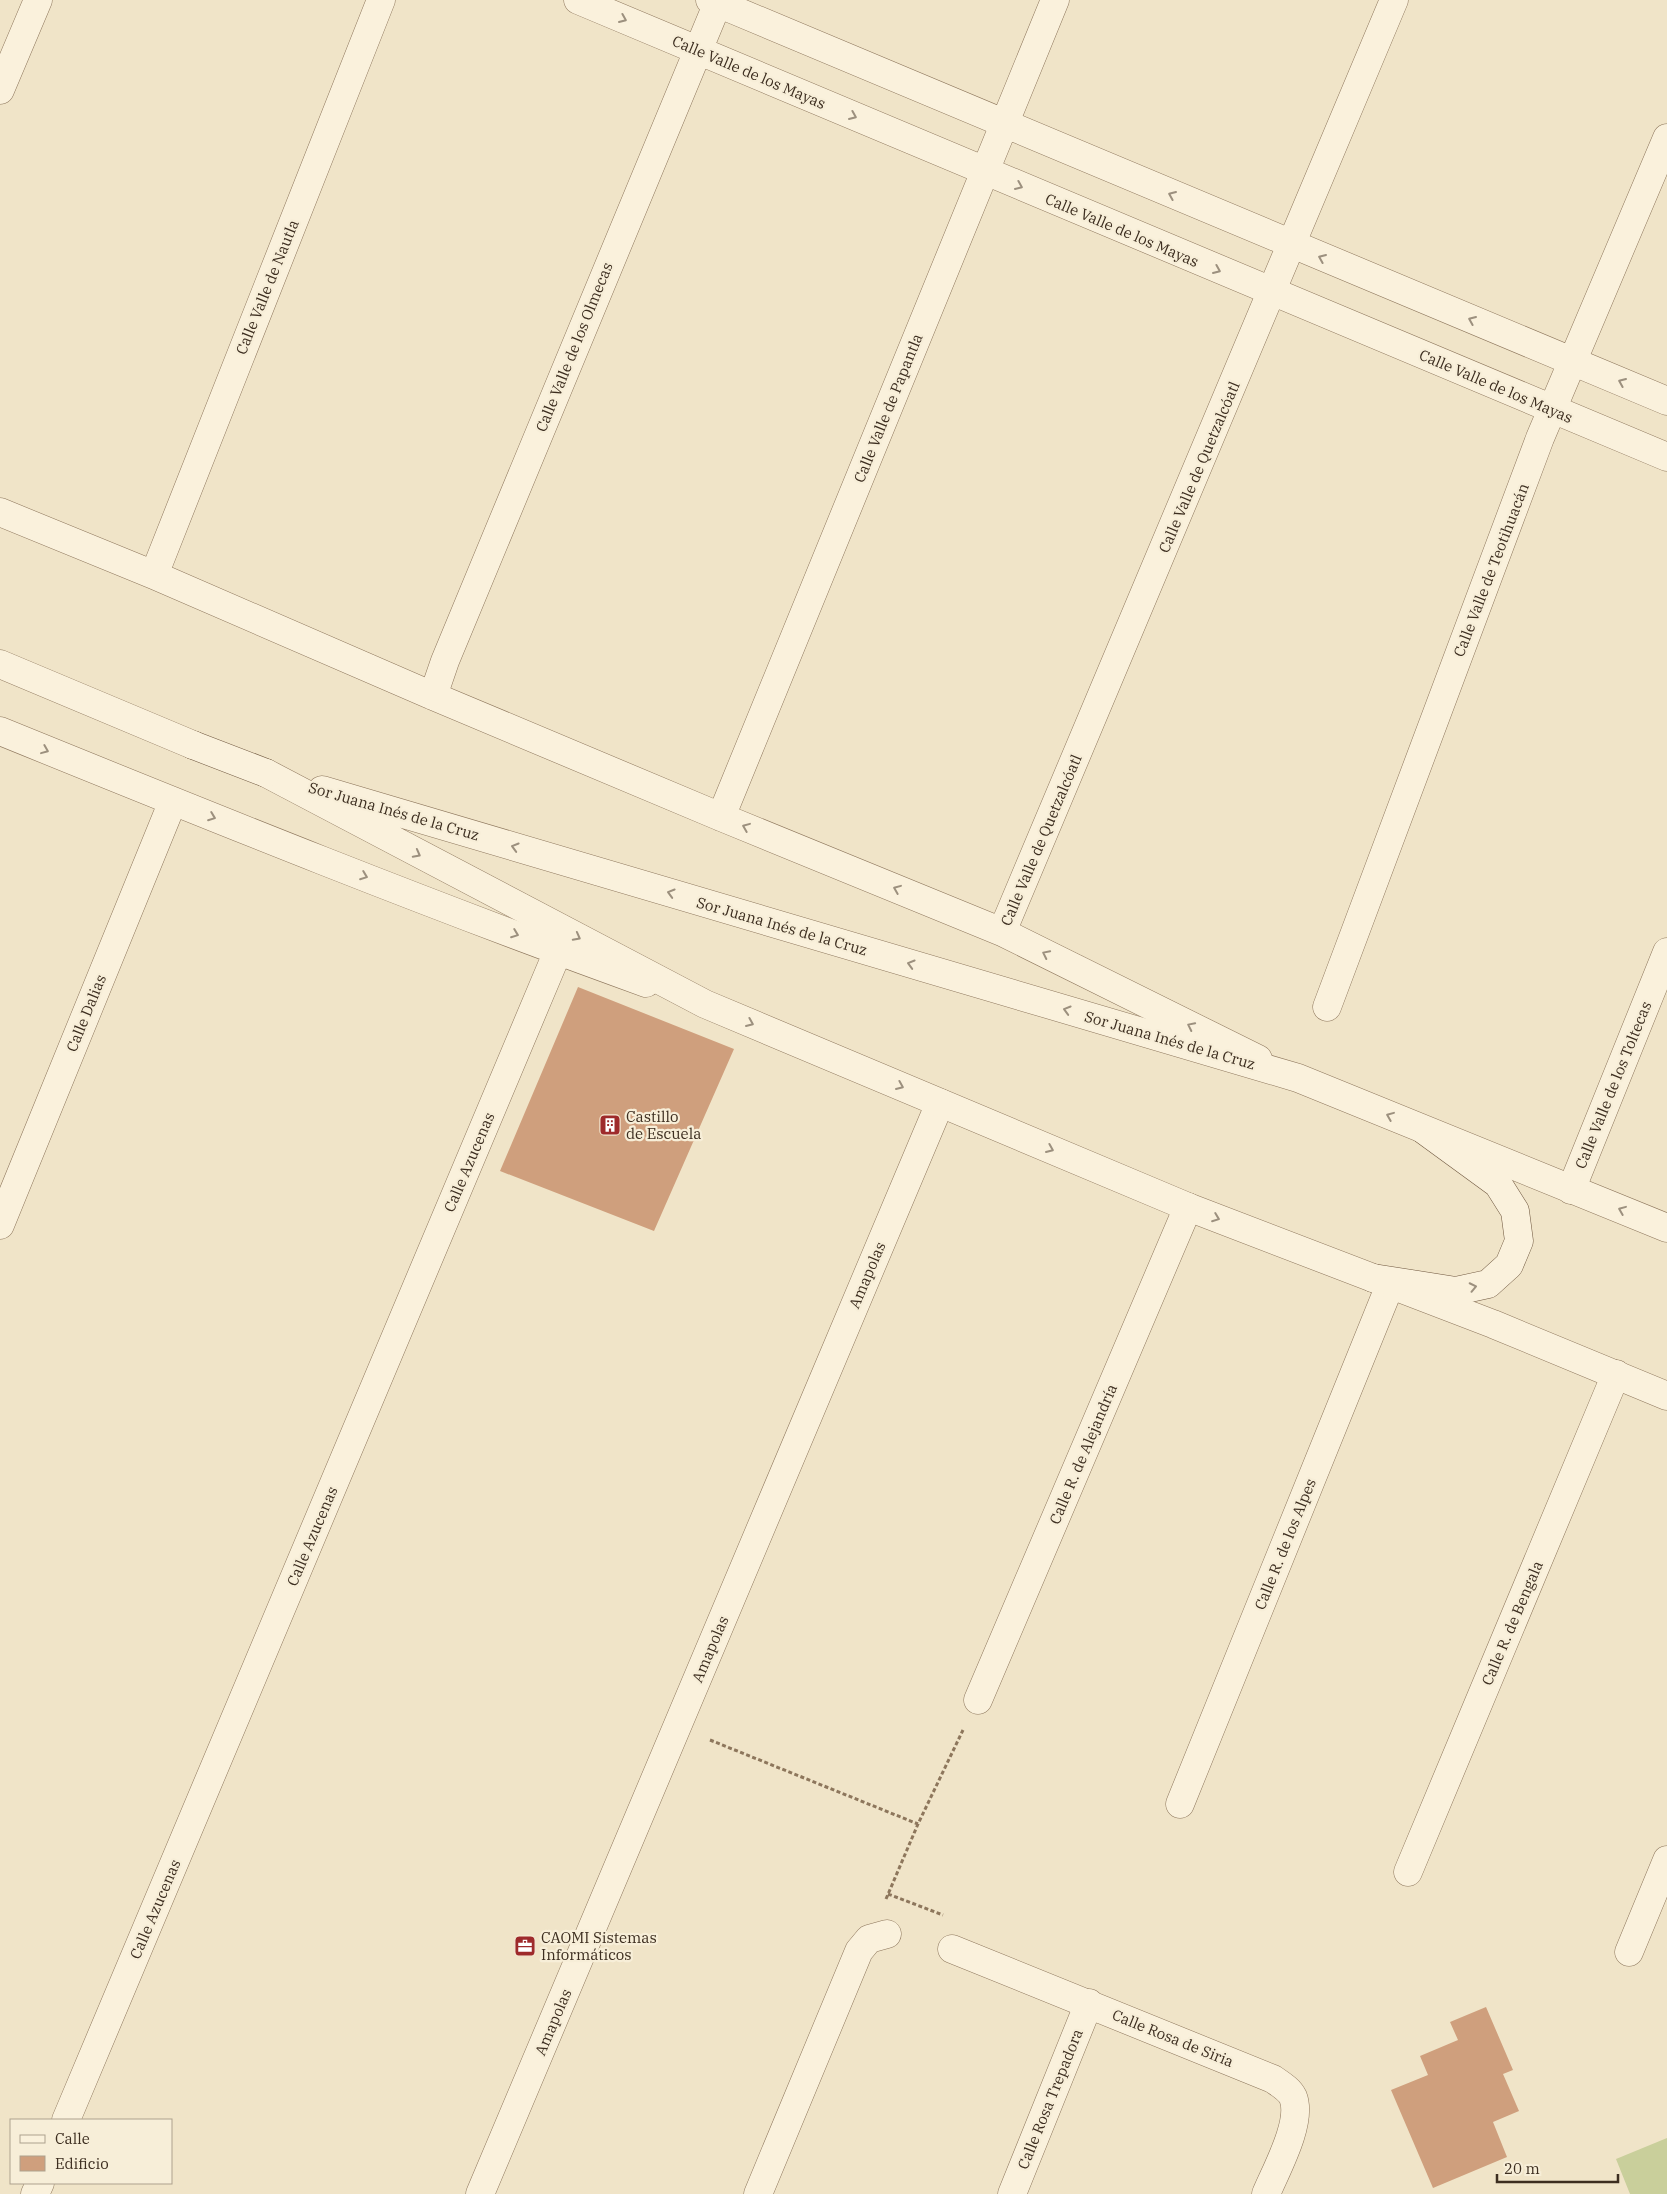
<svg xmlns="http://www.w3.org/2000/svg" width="1667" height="2194" font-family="'IBM Plex Serif',serif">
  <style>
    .green { fill: #c9cf9b }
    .building { fill: #cf9f7d }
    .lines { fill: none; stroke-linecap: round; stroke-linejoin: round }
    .minor-casing { stroke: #8d765c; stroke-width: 29 }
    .tertiary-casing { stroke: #8d765c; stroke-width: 29 }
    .secondary-casing { stroke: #6f573f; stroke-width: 29 }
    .path { stroke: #8d765c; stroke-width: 3; stroke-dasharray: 4 2.5; stroke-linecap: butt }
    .minor { stroke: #faf1dc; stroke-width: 28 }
    .tertiary { stroke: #faf1dc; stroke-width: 28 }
    .secondary { stroke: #faf1dc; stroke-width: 28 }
    .oneway { stroke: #9c907e }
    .labels { text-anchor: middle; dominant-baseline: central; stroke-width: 4.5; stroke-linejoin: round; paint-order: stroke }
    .street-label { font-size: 15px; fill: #3d2e20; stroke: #f7eed8 }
    .poi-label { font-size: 15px; fill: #3d2e20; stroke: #f7eed8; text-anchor: start }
  </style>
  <rect width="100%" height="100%" fill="#f0e4c8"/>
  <path class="green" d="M 1667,2138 L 1667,2194 L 1630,2194 L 1616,2159 Z"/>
  <path class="building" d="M 578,987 L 734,1049 L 654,1231 L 500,1171 Z
    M 1486,2007 L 1513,2070 L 1503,2074 L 1519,2111 L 1493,2122 L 1507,2157 L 1433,2188 L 1391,2090 L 1428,2075 L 1420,2056 L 1458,2040 L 1450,2022 Z"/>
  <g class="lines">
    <g class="minor-casing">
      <path id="minor" d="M 578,0 L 1667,457
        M 710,0 L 1667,401
        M 0,90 L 38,0
        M 0,512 L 154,575 L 433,696 L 721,817 L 1002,932 L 1258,1059
        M 154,575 L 381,0
        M 433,696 L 445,661 L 719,0
        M 0,731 C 214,818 429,905 646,983
        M 721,817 L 1055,0
        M 1002,932 L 1394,0
        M 1327,1007 L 1540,438 L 1667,138
        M 1571,1190 L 1667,952
        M 0,1225 L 173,801
        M 978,1700 L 1188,1207
        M 1180,1804 L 1390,1285
        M 1408,1872 L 1616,1374
        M 952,1949 L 1273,2079 C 1280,2084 1289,2089 1293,2097 C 1303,2122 1276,2170 1266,2194
        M 1629,1952 L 1667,1860
        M 66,2120 L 558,951
        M 35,2194 L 40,2183
        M 480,2194 L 940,1103
        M 758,2194 L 859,1951 L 869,1939 L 887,1934
        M 1012,2194 L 1089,2003"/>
    </g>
    <g class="tertiary-casing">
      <path id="tertiary" d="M 0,664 L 193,745
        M 266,773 L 705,1004 L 1188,1207 L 1493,1324 L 1667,1396
        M 322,790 L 1298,1078 L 1667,1228"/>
    </g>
    <g class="secondary-casing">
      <path id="secondary" d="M 193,745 L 266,773
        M 1373,1278 L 1456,1291 L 1488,1284 L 1509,1265 L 1519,1241 L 1515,1211 L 1498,1184 L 1424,1130"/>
    </g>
    <path class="path" d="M 710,1740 L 918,1824
      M 888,1894 L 943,1915
      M 886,1899 L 918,1824 L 963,1730"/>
    <use href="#minor" class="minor"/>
    <use href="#tertiary" class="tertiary"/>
    <use href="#secondary" class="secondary"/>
  </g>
  <defs><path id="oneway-chevron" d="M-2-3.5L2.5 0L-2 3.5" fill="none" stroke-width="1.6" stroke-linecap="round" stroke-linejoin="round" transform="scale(1.25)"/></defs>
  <g class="oneway">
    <use href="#oneway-chevron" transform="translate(623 19) rotate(23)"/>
    <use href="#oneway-chevron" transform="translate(853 116) rotate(23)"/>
    <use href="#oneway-chevron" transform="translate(1019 186) rotate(23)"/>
    <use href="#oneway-chevron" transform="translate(1172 195) rotate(-157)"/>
    <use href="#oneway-chevron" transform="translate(1322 258) rotate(-157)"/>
    <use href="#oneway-chevron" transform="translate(1217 270) rotate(23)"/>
    <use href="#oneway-chevron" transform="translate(1472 320) rotate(-157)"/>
    <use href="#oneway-chevron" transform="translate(1622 382) rotate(-157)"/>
    <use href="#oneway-chevron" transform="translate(45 750) rotate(22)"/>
    <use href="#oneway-chevron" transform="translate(212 817) rotate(21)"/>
    <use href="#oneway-chevron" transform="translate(746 827) rotate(-158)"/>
    <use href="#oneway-chevron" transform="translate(515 847) rotate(-164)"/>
    <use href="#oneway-chevron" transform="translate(417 854) rotate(28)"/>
    <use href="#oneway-chevron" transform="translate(364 876) rotate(21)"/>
    <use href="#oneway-chevron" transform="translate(897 889) rotate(-158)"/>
    <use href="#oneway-chevron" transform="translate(671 893) rotate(-164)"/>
    <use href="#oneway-chevron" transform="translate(515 934) rotate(21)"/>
    <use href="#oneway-chevron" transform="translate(577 937) rotate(28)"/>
    <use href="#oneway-chevron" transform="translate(1046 954) rotate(-154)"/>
    <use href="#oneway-chevron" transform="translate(911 964) rotate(-164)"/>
    <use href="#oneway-chevron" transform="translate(1067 1010) rotate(-164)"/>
    <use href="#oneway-chevron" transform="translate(750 1023) rotate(23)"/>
    <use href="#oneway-chevron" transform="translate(1191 1026) rotate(-154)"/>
    <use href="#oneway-chevron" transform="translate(900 1086) rotate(23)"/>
    <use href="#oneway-chevron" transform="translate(1390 1116) rotate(-158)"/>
    <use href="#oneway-chevron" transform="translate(1050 1149) rotate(23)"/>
    <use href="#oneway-chevron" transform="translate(1622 1210) rotate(-158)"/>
    <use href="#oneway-chevron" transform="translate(1216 1218) rotate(21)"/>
    <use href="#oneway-chevron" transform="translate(1473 1287) rotate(-12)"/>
  </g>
  <defs>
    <g id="building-square" transform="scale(1.125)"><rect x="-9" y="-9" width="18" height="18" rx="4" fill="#9e2a2b" stroke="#f7eed8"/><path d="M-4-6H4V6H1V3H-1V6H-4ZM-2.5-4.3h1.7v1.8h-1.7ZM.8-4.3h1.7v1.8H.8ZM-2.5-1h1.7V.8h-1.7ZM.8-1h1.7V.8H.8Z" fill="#fff"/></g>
    <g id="office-square" transform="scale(1.125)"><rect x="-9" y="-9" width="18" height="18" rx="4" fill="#9e2a2b" stroke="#f7eed8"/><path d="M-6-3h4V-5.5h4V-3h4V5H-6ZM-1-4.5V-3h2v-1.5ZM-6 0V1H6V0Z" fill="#fff"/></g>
  </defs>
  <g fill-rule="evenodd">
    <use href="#building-square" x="610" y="1125"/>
    <use href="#office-square" x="525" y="1946"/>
  </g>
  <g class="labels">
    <g class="street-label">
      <text transform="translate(749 72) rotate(23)">Calle Valle de los Mayas</text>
      <text transform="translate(1122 230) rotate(23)">Calle Valle de los Mayas</text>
      <text transform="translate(267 287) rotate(-68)">Calle Valle de Nautla</text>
      <text transform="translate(574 347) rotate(-68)">Calle Valle de los Olmecas</text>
      <text transform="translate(1496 386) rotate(23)">Calle Valle de los Mayas</text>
      <text transform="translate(888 408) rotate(-68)">Calle Valle de Papantla</text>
      <text transform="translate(1199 467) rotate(-67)">Calle Valle de Quetzalcóatl</text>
      <text transform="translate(1491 570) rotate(-69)">Calle Valle de Teotihuacán</text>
      <text transform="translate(394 811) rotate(16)">Sor Juana Inés de la Cruz</text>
      <text transform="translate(1041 840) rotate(-67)">Calle Valle de Quetzalcóatl</text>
      <text transform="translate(782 926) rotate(16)">Sor Juana Inés de la Cruz</text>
      <text transform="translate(86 1013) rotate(-68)">Calle Dalias</text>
      <text transform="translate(1170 1040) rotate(16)">Sor Juana Inés de la Cruz</text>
      <text transform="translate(1613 1085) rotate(-68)">Calle Valle de los Toltecas</text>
      <text transform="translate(469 1162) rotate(-67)">Calle Azucenas</text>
      <text transform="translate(867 1275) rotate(-67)">Amapolas</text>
      <text transform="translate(1083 1454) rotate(-67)">Calle R. de Alejandría</text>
      <text transform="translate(312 1536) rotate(-67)">Calle Azucenas</text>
      <text transform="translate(1285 1544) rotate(-68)">Calle R. de los Alpes</text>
      <text transform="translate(1512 1623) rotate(-67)">Calle R. de Bengala</text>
      <text transform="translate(710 1649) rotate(-67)">Amapolas</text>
      <text transform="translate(155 1909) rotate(-67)">Calle Azucenas</text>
      <text transform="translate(553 2022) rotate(-67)">Amapolas</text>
      <text transform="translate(1173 2038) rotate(22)">Calle Rosa de Siria</text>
      <text transform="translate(1050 2099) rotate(-68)">Calle Rosa Trepadora</text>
    </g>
    <g class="poi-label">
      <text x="626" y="1116">Castillo<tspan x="626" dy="17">de Escuela</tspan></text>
      <text x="541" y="1937">CAOMI Sistemas<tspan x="541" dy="17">Informáticos</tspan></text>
    </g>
  </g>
  <rect x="10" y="2119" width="162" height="65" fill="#f7eed8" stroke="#ada18e"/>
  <rect x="20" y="2135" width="25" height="8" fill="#faf1dc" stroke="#ada18e"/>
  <text x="55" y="2144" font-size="15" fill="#3d2e20">Calle</text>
  <rect x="20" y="2156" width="25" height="15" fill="#cf9f7d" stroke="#ada18e"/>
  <text x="55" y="2169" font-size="15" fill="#3d2e20">Edificio</text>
  <path d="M1497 2174v8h121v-8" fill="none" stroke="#3d2e20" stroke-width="2.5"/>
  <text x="1504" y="2174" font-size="15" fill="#3d2e20" stroke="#f7eed8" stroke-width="4" paint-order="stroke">20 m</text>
</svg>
